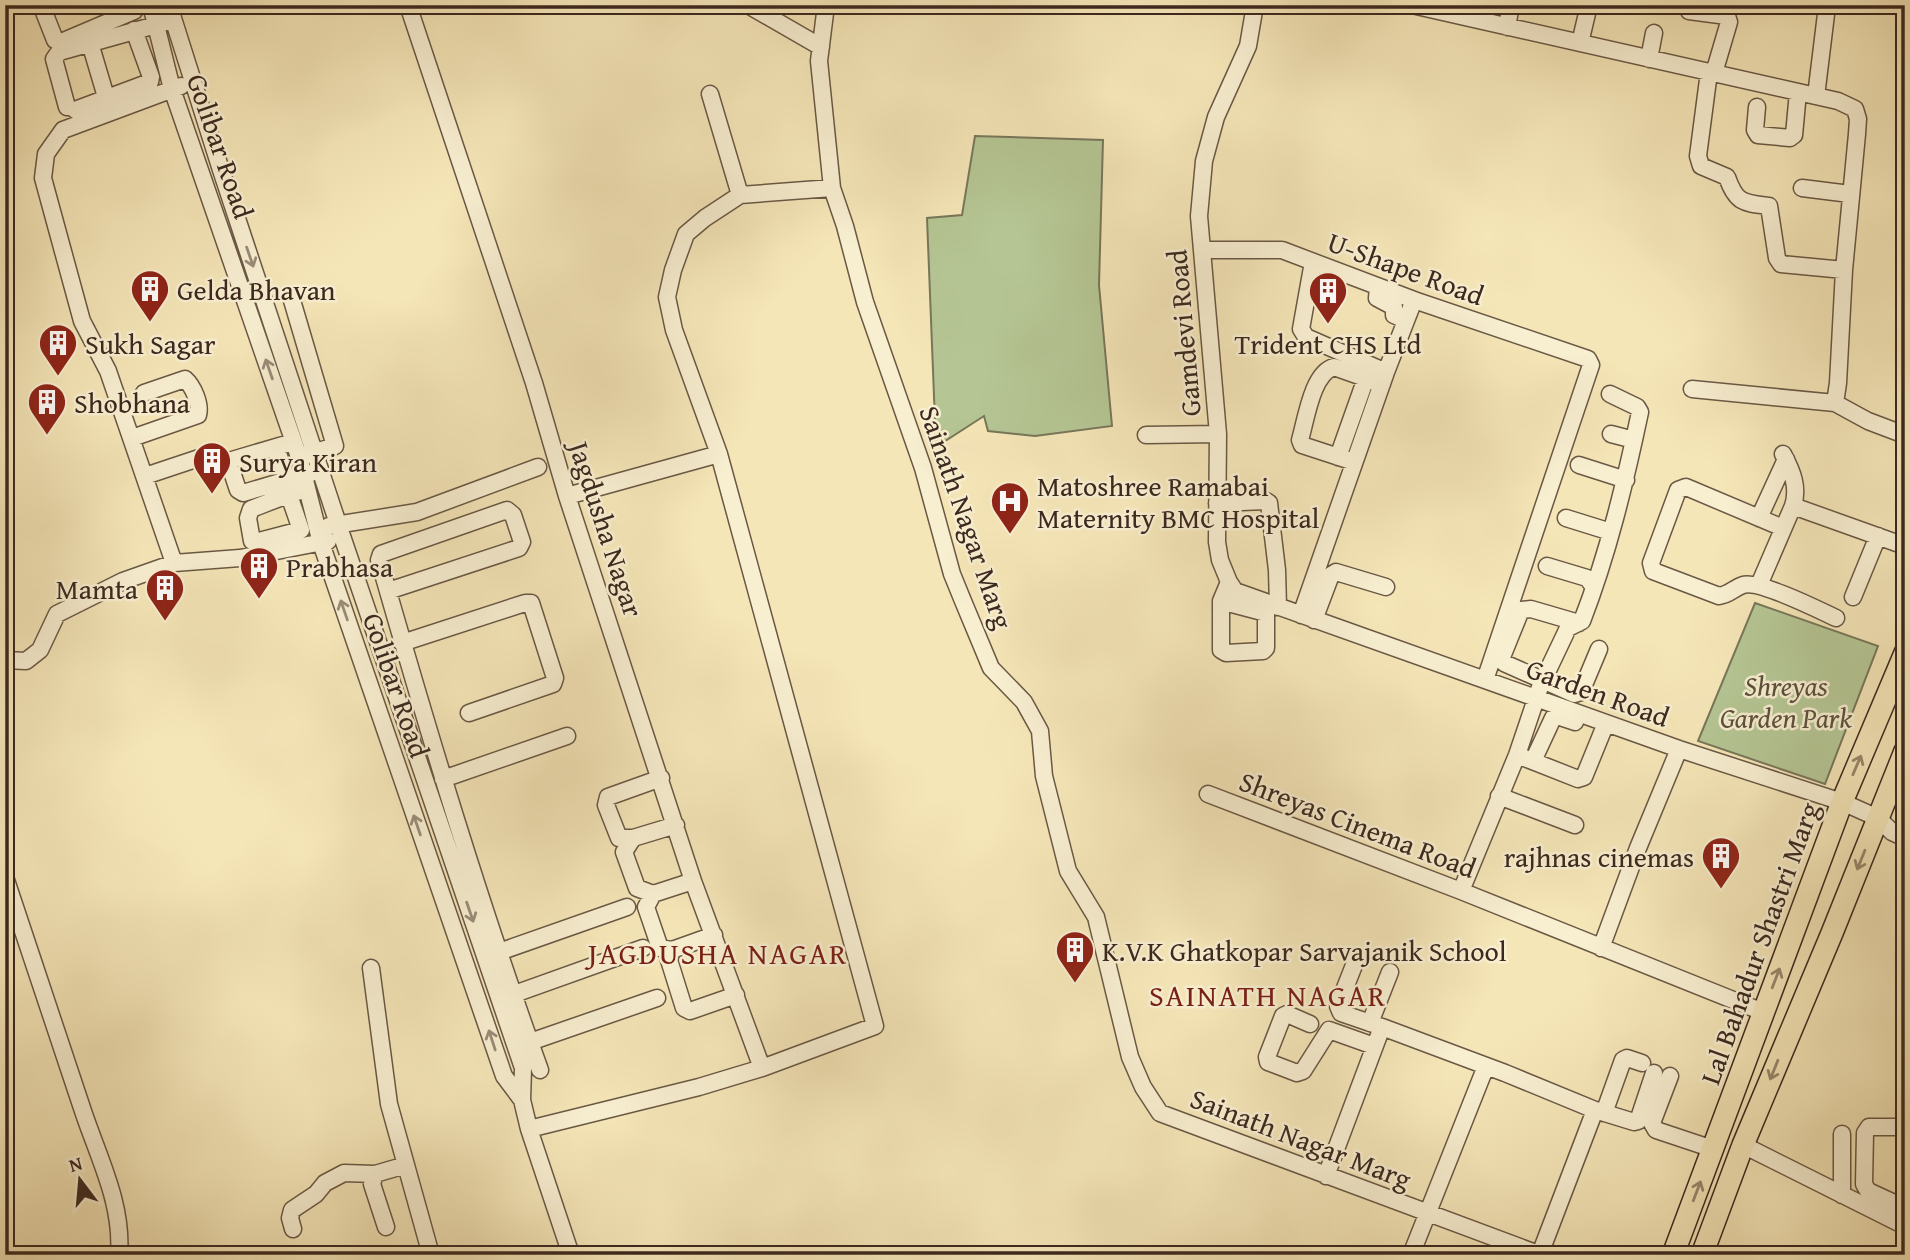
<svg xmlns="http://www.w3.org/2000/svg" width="1910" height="1260" font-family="'Gentium Book Plus',serif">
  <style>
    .green { fill: #b5c694; stroke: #78775a; stroke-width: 2 }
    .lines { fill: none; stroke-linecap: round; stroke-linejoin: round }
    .minor-casing { stroke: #6a5845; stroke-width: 19 }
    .major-casing { stroke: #3c281f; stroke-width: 24 }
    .minor { stroke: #f8efd1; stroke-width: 16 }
    .major { stroke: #f5e6b8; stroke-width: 21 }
    .oneway { stroke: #9a8c78 }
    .oneway2 { stroke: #98876c }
    .labels { text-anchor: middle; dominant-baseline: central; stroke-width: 5; stroke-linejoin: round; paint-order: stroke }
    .street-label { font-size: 28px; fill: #3c281f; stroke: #f8efd1 }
    .poi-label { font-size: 28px; fill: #3c281f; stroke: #f8efd1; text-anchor: start }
    .park-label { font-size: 28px; font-style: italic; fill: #5a503c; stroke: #f8efd1 }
    .neighbourhood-label { font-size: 30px; letter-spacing: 2px; fill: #7a1f14; stroke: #f8efd1 }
  </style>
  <rect width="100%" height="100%" fill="#f5e6b8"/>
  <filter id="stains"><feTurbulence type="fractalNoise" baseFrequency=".00286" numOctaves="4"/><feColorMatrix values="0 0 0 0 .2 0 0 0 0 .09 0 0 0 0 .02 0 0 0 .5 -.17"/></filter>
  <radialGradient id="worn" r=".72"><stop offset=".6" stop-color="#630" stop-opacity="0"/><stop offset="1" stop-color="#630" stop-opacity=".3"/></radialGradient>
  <path class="green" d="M 975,136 L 1103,140 L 1099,285 L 1112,426 L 1035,436 L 988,431 L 984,416 L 936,447 L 927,218 L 962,215 Z
    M 1755,603 L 1878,646 L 1825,784 L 1698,741 Z"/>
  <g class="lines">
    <g class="minor-casing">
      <path id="minor" d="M 51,5 L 46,7 L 44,12 L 55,40 L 61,42 L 134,11 L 132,5
        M 151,5 L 172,89 L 299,457 L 321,543 L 504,1076 L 522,1100 L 529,1129 L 571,1255
        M 173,5 L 172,15 L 221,170 L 343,539 L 523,1068 L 522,1100
        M 408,5 L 534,383 L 567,496 L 693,881 L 762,1068
        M 748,5 L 821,47
        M 826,5 L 819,61 L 832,188 L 845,226 L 865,302 L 923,468 L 952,574 L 963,601 L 991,668 L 1024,702 L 1040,731 L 1044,776 L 1068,871 L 1096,917 L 1130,1057 L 1143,1087 L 1160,1113 L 1541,1255
        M 1255,5 L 1248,46 L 1216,117 L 1204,161 L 1199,216 L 1218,434 L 1217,542 L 1220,560 L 1229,582 L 1235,591 L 1679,749 L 1842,802 L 1878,818 L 1892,832 L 1905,838
        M 1412,5 L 1838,101 L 1855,109 L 1858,119 L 1857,134 L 1844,270 L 1838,383 L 1835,403
        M 1686,5 L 1689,11 L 1727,16 L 1729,22 L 1714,73
        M 1507,27 L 1511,5
        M 90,43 L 109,107
        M 1580,43 L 1589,5
        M 1649,59 L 1654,33
        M 1709,72 L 1698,156 L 1701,166 L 1727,177 C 1736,203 1743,203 1769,206 L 1777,258 L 1781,264 L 1844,270
        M 181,86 L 63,130 L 46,154 L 43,178 L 82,321 L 108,371 L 174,563 L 240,558 L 328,541
        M 710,94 L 740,195
        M 1816,96 L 1827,6
        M 67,107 L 54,59 L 59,52 L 163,23
        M 1757,107 L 1755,130 L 1758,135 L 1790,138 L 1794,135 L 1798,92
        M 75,110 L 150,82 L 151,77 L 134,30
        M 1802,188 L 1850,194
        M 1202,250 L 1282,250 L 1414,300 L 1588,359 L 1591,365 L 1485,680
        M 1313,262 L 1301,329 L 1306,337 L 1386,372
        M 1378,287 L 1377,298 L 1394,307 L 1394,315 L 1406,320
        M 291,297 L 335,446 L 306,455
        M 1692,389 L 1835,403 L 1868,421 L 1905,435
        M 1611,434 L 1634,440
        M 1146,435 L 1218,434
        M 132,438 L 198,415 C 201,404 193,386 185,379 L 144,393
        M 293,442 L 232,460 L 230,466 L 238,490 L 243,493 L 311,473
        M 276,447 L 287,480
        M 1783,454 C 1792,471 1799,487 1793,506
        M 1338,457 L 1366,378
        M 1354,462 L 1302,445 L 1300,440 C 1306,420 1312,373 1334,367 L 1382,384
        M 1579,465 L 1626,480
        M 145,476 L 211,454
        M 289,495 L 301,530 L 255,542 L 252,541 L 248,518 L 251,509 C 270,502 288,494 307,489
        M 567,496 L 719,454
        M 1217,503 L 1266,501 L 1269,503 L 1277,570 L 1278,607
        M 1566,518 L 1611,532
        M 1759,518 L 1786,459
        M 329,526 L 417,512 L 538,467
        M 1783,528 L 1686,487 L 1678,490 L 1651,563 L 1653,571 L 1719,596 C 1729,595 1734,588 1743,585 C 1759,580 1819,610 1836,618
        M 1547,566 L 1587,578 L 1594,587
        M 1229,582 L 1221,601 L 1221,650 L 1226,653 L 1263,651 L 1266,648 L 1266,603
        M 1759,585 L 1793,506 L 1905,546
        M 388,591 L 519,548 L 522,542 L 513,515 L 507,510 L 381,554 L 379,560 C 428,731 479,902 540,1070
        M 1853,597 L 1878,536
        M 1221,603 L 1232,604 L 1266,613
        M 1301,615 L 1386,372 L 1414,300
        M 1314,620 L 1331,575 L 1336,572 L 1386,587
        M 1579,623 L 1531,609 L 1521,610 L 1502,657 L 1504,663 L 1574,694 L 1581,692 L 1599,649
        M 402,643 L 525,603 L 531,603 L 555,678 L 553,684 L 469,713
        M 5,660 L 26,661 L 40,650 L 57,614 L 123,581 L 174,563
        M 1517,755 L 1578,779 L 1584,777 L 1606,723
        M 1533,761 L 1553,718 L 1557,716 L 1575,722
        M 661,778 L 608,797 L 606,805 L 619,838 L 633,838 L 676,825
        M 443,779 L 567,736
        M 1208,794 L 1461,891 L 1763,1012
        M 1499,796 L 1575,825
        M 633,838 L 624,852 L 637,888 L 653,894 L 693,881
        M 5,877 C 31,955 57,1033 83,1111 C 99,1159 123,1204 119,1255
        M 1461,891 L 1517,755 L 1540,687 L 1568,628 L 1582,621 C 1608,554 1625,483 1640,412 L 1637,407 L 1610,394
        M 653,894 L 646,907 L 660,948 L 672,950 L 714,935
        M 1601,948 L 1638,848 L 1679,749
        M 672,950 L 669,960 L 684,1008 L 690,1011 L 736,995
        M 499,952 L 627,907
        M 1356,960 L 1338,1006 L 1341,1013 L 1382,1027
        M 371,968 L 389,1104 L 431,1255
        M 503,998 L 643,948
        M 1370,1023 L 1390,972
        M 1310,1024 L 1287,1014 L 1283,1016 L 1267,1057 L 1268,1062 L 1297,1073 L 1303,1071 L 1329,1030 L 1374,1046
        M 530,1042 L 657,998
        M 1670,1076 L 1652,1123 L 1656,1130 L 1713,1149
        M 1595,1110 L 1634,1122 L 1638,1121 L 1654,1073
        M 1604,1113 L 1623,1060 L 1627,1058 L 1642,1063
        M 1905,1127 L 1869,1127 L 1865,1133 L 1864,1184 L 1868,1191 L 1905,1208
        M 529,1129 L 699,1087 L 762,1068 L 875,1026 L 719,454 L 674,330 L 667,297 L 673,270 L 686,234 L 705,218 L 740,195 L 832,188
        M 1842,1134 L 1842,1195
        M 1743,1145 L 1905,1226
        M 1326,1176 L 1382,1027 L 1505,1073 L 1595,1110 L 1540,1254
        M 386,1227 L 372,1184 L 375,1174 L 406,1165
        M 293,1229 L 290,1218 L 292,1210 L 316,1194 L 325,1183 L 344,1173 L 375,1174
        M 1411,1255 L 1486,1066"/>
    </g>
    <g class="major-casing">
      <path id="major" d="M 1673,1255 L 1842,802 L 1905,653
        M 1702,1255 L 1743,1145 L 1832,933 L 1905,751"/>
    </g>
    <use href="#minor" class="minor"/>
    <use href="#major" class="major"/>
  </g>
  <defs><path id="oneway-shaft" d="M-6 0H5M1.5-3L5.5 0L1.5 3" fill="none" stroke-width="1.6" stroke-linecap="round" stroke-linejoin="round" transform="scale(1.75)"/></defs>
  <g class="oneway">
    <use href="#oneway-shaft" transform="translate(250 257) rotate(71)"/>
    <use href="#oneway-shaft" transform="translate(269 369) rotate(-109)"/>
    <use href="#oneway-shaft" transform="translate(344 610) rotate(-109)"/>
    <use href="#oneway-shaft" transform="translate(417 825) rotate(-109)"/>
    <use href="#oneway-shaft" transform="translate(470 912) rotate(71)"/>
    <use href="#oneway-shaft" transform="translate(492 1040) rotate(-108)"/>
  </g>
  <g class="oneway2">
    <use href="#oneway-shaft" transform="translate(1857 765) rotate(-67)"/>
    <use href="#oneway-shaft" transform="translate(1861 860) rotate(112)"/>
    <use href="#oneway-shaft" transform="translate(1776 978) rotate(-69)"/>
    <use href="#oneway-shaft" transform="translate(1774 1070) rotate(112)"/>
    <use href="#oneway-shaft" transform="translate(1697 1191) rotate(-69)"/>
  </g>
  <defs>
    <g id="building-pin" transform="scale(2.0125)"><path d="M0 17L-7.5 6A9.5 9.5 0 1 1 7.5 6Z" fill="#8f2418" stroke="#f8efd1"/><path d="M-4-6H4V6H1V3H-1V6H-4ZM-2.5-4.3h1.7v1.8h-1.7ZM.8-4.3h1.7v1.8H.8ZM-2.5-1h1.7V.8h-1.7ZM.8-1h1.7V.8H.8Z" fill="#fff"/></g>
    <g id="hospital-pin" transform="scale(2.0125)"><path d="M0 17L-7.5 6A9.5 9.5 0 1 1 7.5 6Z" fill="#8f2418" stroke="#f8efd1"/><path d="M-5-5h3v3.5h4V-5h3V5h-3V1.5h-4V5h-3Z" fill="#fff"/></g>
  </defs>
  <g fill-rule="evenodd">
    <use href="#building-pin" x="150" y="289"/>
    <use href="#building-pin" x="1328" y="291"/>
    <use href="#building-pin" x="58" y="343"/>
    <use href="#building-pin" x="47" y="402"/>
    <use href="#building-pin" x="212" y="461"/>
    <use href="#hospital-pin" x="1010" y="501"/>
    <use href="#building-pin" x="259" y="566"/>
    <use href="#building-pin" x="165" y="588"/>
    <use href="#building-pin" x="1721" y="856"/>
    <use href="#building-pin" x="1075" y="950"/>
  </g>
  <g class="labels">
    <g class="street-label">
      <text transform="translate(221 146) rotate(71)">Golibar Road</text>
      <text transform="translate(1406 268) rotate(20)">U-Shape Road</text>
      <text transform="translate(1183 333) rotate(-95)">Gamdevi Road</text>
      <text transform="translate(967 517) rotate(71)">Sainath Nagar Marg</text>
      <text transform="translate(607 529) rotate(72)">Jagdusha Nagar</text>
      <text transform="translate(397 685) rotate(71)">Golibar Road</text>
      <text transform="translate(1598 692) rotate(20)">Garden Road</text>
      <text transform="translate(1358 824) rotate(21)">Shreyas Cinema Road</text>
      <text transform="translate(1759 943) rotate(-70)">Lal Bahadur Shastri Marg</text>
      <text transform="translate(1301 1138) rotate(21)">Sainath Nagar Marg</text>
    </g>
    <g class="poi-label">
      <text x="177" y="289">Gelda Bhavan</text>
      <text x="85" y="343">Sukh Sagar</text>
      <text x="1328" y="343" text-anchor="middle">Trident CHS Ltd</text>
      <text x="74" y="402">Shobhana</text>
      <text x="239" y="461">Surya Kiran</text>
      <text x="1037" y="485">Matoshree Ramabai<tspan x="1037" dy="32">Maternity BMC Hospital</tspan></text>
      <text x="286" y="566">Prabhasa</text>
      <text x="138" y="588" text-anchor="end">Mamta</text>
      <text x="1694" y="856" text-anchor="end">rajhnas cinemas</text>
      <text x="1102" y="950">K.V.K Ghatkopar Sarvajanik School</text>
    </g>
    <g class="park-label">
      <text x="1786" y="685">Shreyas<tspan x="1786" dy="32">Garden Park</tspan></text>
    </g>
    <g class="neighbourhood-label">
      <text x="718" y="953">JAGDUSHA NAGAR</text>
      <text x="1268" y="995">SAINATH NAGAR</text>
    </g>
  </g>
  <rect width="1910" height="1260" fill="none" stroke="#f5e6b8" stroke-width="28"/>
  <rect x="7" y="7" width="1896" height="1246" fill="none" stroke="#3c281f" stroke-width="3.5"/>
  <rect x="14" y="14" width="1882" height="1232" fill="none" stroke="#3c281f" stroke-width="2"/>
  <g transform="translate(80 1180) rotate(344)" stroke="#f8efd1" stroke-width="5" paint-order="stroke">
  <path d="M0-5L12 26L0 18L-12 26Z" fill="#3c281f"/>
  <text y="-10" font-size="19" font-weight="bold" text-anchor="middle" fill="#3c281f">N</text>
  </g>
  <rect width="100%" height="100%" filter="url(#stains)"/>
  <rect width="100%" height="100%" fill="url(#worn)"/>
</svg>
